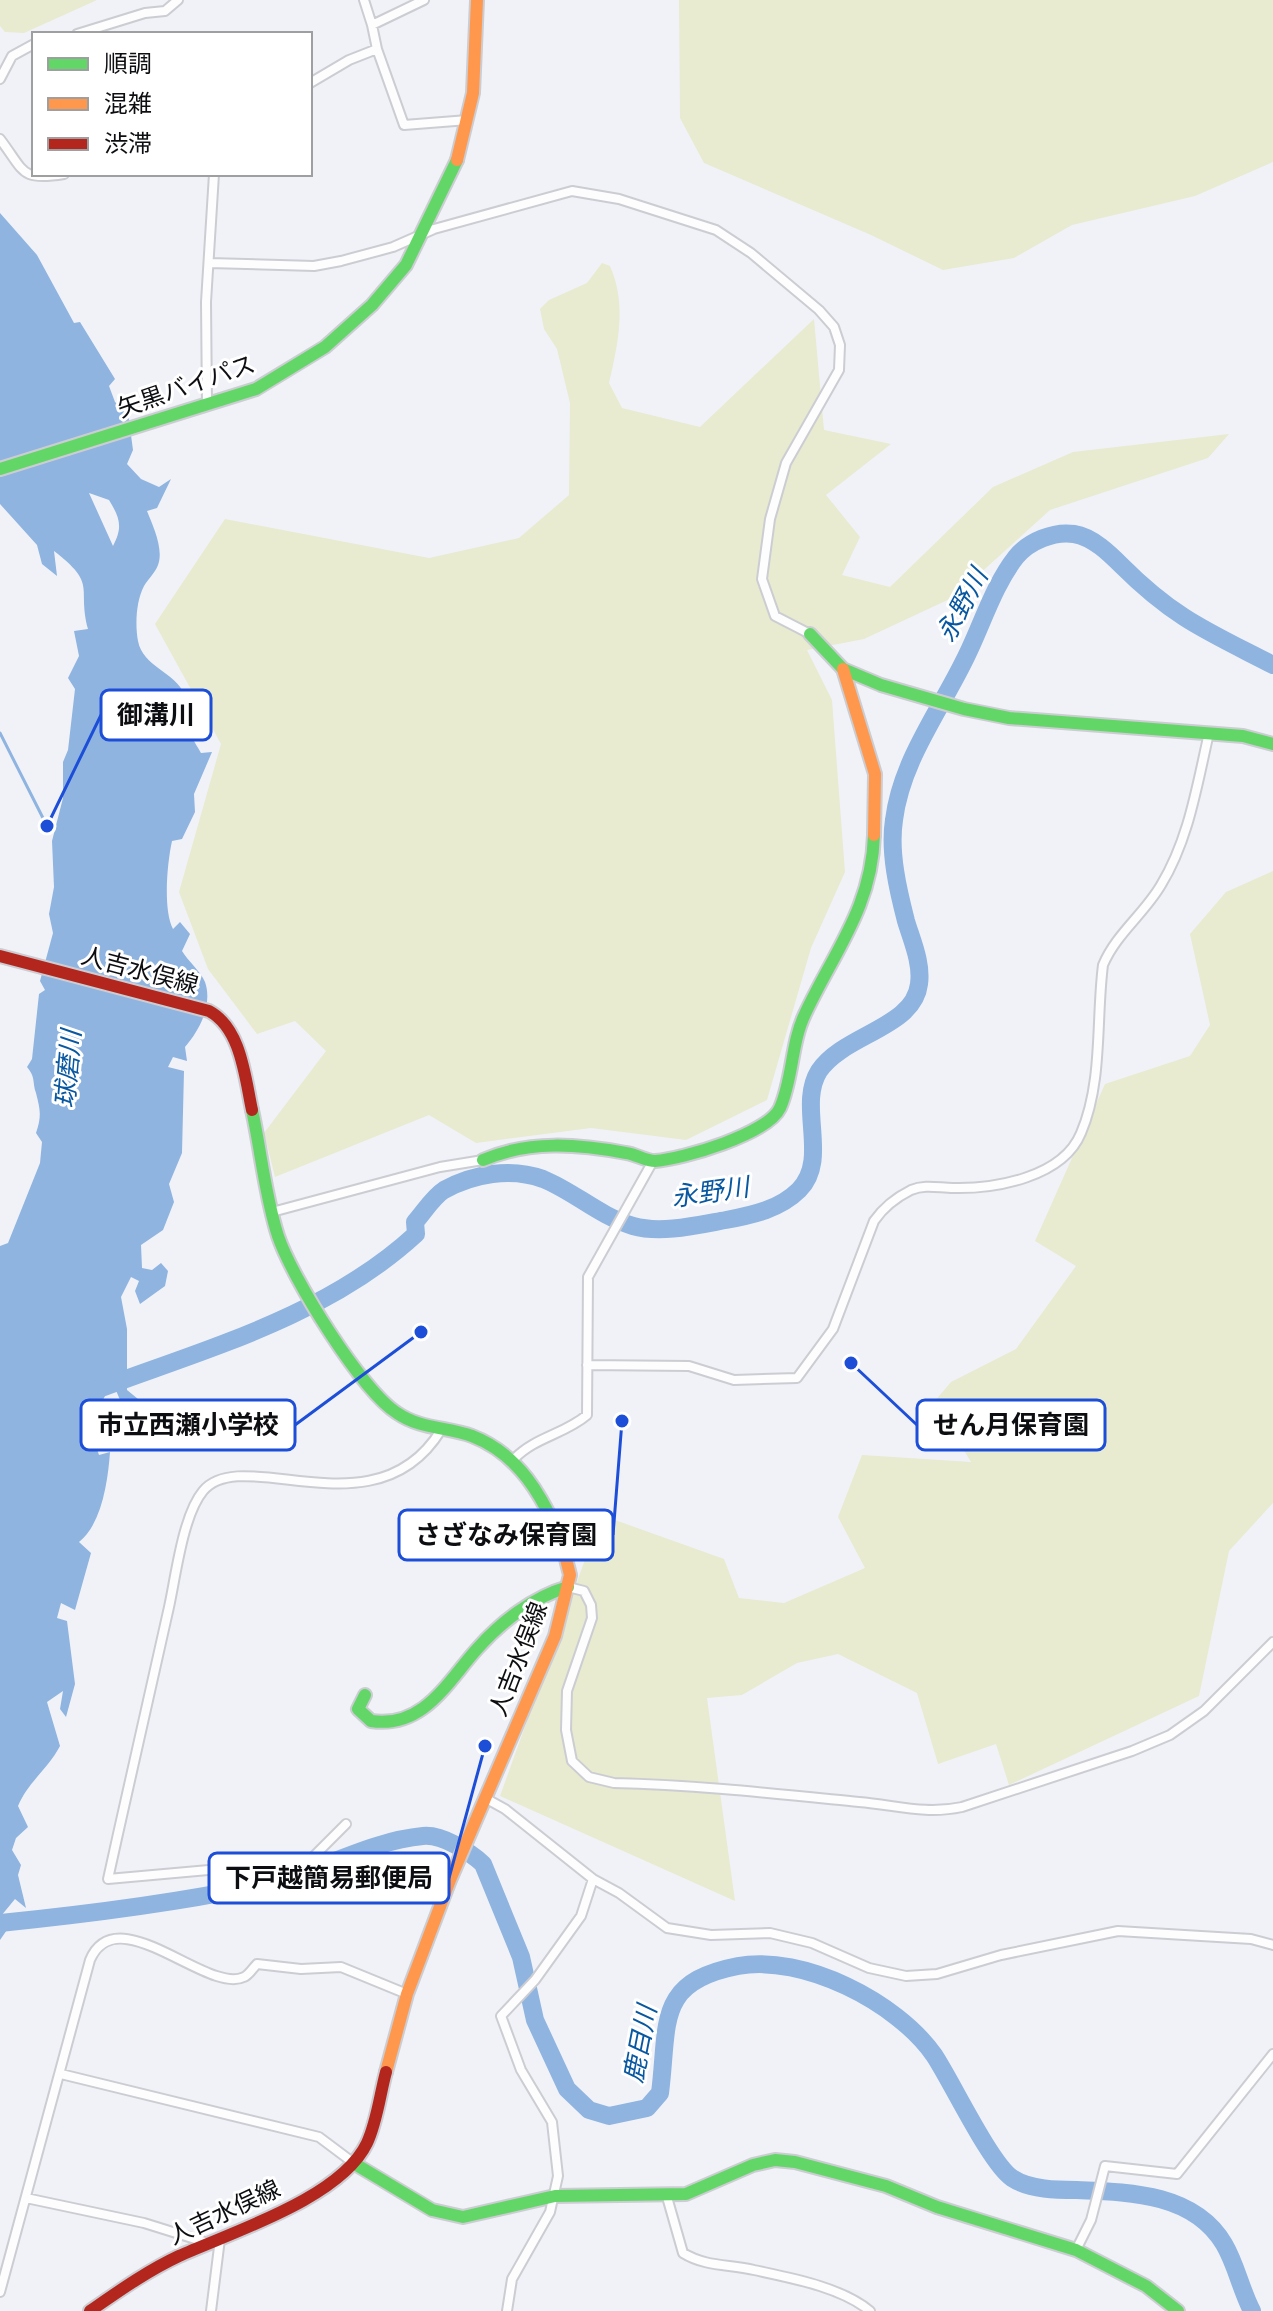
<svg xmlns="http://www.w3.org/2000/svg" width="1273" height="2311" font-family="'Libre Baskerville','Noto Sans JP',serif">
  <style>
    .green { fill: #e8ebcf }
    .water { fill: #8fb4e0; fill-rule: evenodd }
    .lines { fill: none; stroke-linecap: round; stroke-linejoin: round }
    .stream { stroke: #8fb4e0; stroke-width: 3 }
    .river { stroke: #8fb4e0; stroke-width: 18 }
    .street-casing { stroke: #cccdd2; stroke-width: 12 }
    .fast-casing { stroke: #cccdd2; stroke-width: 16 }
    .slow-casing { stroke: #cccdd2; stroke-width: 16 }
    .jam-casing { stroke: #cccdd2; stroke-width: 16 }
    .street { stroke: #fdfdfe; stroke-width: 8 }
    .fast { stroke: #63d668; stroke-width: 12 }
    .slow { stroke: #ff974d; stroke-width: 12 }
    .jam { stroke: #b3261e; stroke-width: 12 }
    .labels { text-anchor: middle; dominant-baseline: central; stroke-width: 6; stroke-linejoin: round; paint-order: stroke }
    .street-label { font-size: 24px; fill: #0d0e11; stroke: #fff }
    .water-label { font-size: 26px; font-style: italic; fill: #0858a1; stroke: #fff }
    .leader { fill: none; stroke: #1d4ed8; stroke-width: 3 }
    .callout-dot { fill: #1d4ed8; stroke: #fff; stroke-width: 3 }
    .callout { fill: #fff; stroke: #1d4ed8; stroke-width: 3 }
    .callout-label { font-size: 26px; text-anchor: middle; font-weight: bold; fill: #0d0e11 }
  </style>
  <rect width="100%" height="100%" fill="#f0f2f8"/>
  <path class="green" d="M 0,0 L 97,0 L 24,33 L 5,32 L 0,26 Z
    M 679,0 L 1273,0 L 1273,162 L 1195,196 L 1072,225 L 1014,258 L 943,270 L 871,235 L 704,163 L 680,118 Z
    M 602,263 L 610,266 C 627,304 618,344 609,383 L 622,408 L 700,427 L 814,319 L 824,430 L 891,444 L 826,495 L 860,537 L 842,575 L 890,587 L 993,487 L 1073,452 L 1229,434 L 1208,458 L 1050,510 L 954,597 L 864,639 L 807,650 L 832,700 L 845,872 L 811,948 L 767,1100 L 686,1140 L 591,1128 L 476,1143 L 429,1115 L 275,1177 L 264,1133 L 326,1051 L 295,1021 L 257,1034 L 208,969 L 179,892 L 221,744 L 155,624 L 225,519 L 429,558 L 519,538 L 569,495 L 570,403 L 557,349 L 544,329 L 540,309 L 549,300 L 587,283 Z
    M 1273,871 L 1273,1503 L 1229,1551 L 1199,1696 L 1009,1785 L 996,1744 L 938,1764 L 917,1693 L 838,1654 L 797,1663 L 742,1695 L 707,1698 L 735,1901 L 500,1796 L 601,1515 L 724,1559 L 739,1598 L 784,1603 L 865,1568 L 838,1517 L 862,1455 L 971,1462 L 934,1402 L 951,1382 L 1016,1349 L 1076,1266 L 1035,1241 L 1105,1084 L 1190,1056 L 1210,1025 L 1190,934 L 1226,892 Z"/>
  <path class="water" d="M 0,213 L 37,255 L 74,323 L 80,322 L 115,379 L 109,386 L 115,402 L 128,413 L 133,450 L 127,464 L 141,479 L 159,487 L 171,479 L 157,508 L 147,511 C 153,526 164,549 158,565 C 155,573 148,579 144,586 C 136,601 135,625 138,641 C 143,667 174,671 185,695 L 181,708 L 191,708 C 182,727 193,738 201,753 L 212,752 L 194,794 L 195,812 L 182,839 L 172,841 C 167,864 163,910 173,929 L 180,922 L 190,934 L 182,951 C 188,961 201,972 205,982 C 213,1005 199,1031 185,1047 L 187,1061 L 173,1057 L 168,1067 L 184,1071 L 182,1153 L 169,1184 L 174,1202 L 163,1230 L 141,1245 L 142,1268 L 152,1270 L 161,1263 L 168,1271 L 165,1286 L 140,1304 L 135,1291 L 139,1281 L 131,1277 L 121,1297 L 127,1329 L 127,1390 L 138,1399 L 126,1414 L 112,1381 L 103,1400 L 112,1411 L 113,1435 L 106,1442 L 96,1446 L 99,1455 L 110,1452 C 108,1480 102,1524 79,1542 L 91,1553 L 75,1610 L 61,1603 L 57,1618 L 67,1621 L 75,1684 L 66,1717 L 60,1709 L 63,1691 L 47,1702 L 60,1746 C 48,1769 28,1782 18,1806 L 28,1827 L 16,1838 L 12,1850 L 21,1865 L 18,1875 L 26,1908 L 15,1899 L 1,1916 L 9,1927 L 0,1940 L 0,1246 L 8,1243 L 40,1163 L 42,1142 L 36,1133 C 42,1116 40,1109 36,1093 C 32,1081 36,1078 27,1067 L 32,1059 L 39,994 L 45,990 L 40,981 L 53,933 L 49,914 L 54,887 L 52,841 L 63,798 L 63,762 L 68,750 L 75,689 L 68,678 L 79,656 L 74,631 L 88,629 C 77,586 98,585 54,551 L 57,576 L 42,564 L 37,545 L 0,504 ZM 89,493 L 109,500 C 120,518 123,527 113,546 Z"/>
  <g class="lines">
    <path class="stream" d="M 0,733 L 47,826 L 58,830"/>
    <path class="river" d="M 88,1393 C 201,1350 325,1318 416,1234 L 415,1222 C 424,1212 433,1197 444,1190 C 473,1174 511,1167 543,1179 C 575,1192 599,1216 633,1226 C 661,1234 698,1225 726,1220 C 753,1215 780,1209 799,1190 C 830,1159 797,1106 819,1071 C 844,1034 914,1028 919,984 C 922,963 912,941 906,921 C 898,890 889,852 894,820 C 901,762 939,712 964,661 C 981,628 993,586 1016,557 C 1029,541 1054,531 1074,534 C 1093,537 1110,554 1122,566 C 1175,619 1209,632 1273,665
      M 0,1923 C 89,1914 178,1903 266,1884 C 319,1872 369,1841 423,1836 C 442,1834 470,1852 483,1864 L 521,1957 L 535,2020 L 567,2089 L 589,2110 L 609,2116 L 647,2108 L 660,2093 C 669,2023 655,1982 738,1966 C 803,1954 897,2002 934,2055 C 952,2082 990,2163 1012,2178 C 1030,2190 1058,2190 1077,2190 C 1129,2192 1194,2193 1224,2244 C 1236,2264 1241,2290 1252,2311"/>
    <g class="street-casing">
      <path id="street" d="M 364,0 L 372,25
        M 77,34 L 145,13 L 165,11 L 178,0
        M 377,49 L 404,125 L 468,120
        M 0,79 L 12,56 L 34,44
        M 310,83 L 349,60 L 377,49 L 372,25 L 424,0
        M 0,139 C 25,172 20,181 64,174
        M 209,263 L 314,266 L 341,261 L 393,247 L 434,229 L 572,191 L 619,199 L 716,230 L 751,253 L 819,310 L 834,327 L 840,345 L 839,370 L 786,463 L 770,519 L 762,579 L 775,616 L 810,634
        M 207,406 L 206,302 L 214,174
        M 272,1212 L 440,1167 L 483,1160
        M 587,1365 L 689,1366 L 734,1380 L 797,1378 L 833,1329 L 874,1221 C 883,1208 897,1197 911,1190 C 925,1184 939,1188 953,1188 C 996,1189 1063,1177 1081,1133 C 1103,1082 1096,1019 1103,965 C 1116,934 1144,914 1161,885 C 1189,839 1197,785 1209,733
        M 514,1459 C 535,1437 565,1434 587,1415 L 588,1277 L 653,1161
        M 568,1587 L 584,1591 L 591,1605 L 592,1618 L 567,1691 L 566,1730 L 572,1761 L 589,1777 L 614,1783 C 696,1785 778,1794 859,1802 C 896,1805 925,1815 962,1807 L 1132,1751 L 1170,1735 L 1204,1711 L 1273,1642
        M 485,1798 L 505,1809 L 593,1879 L 581,1916 L 535,1980 L 501,2016 L 521,2070 L 552,2122 L 558,2176 L 550,2212 L 512,2279 L 507,2311
        M 346,1824 L 309,1861 L 108,1879 C 128,1788 149,1697 169,1607 C 176,1575 183,1515 203,1491 C 243,1443 376,1536 441,1430
        M 593,1879 L 619,1893 L 667,1928 L 711,1935 L 770,1933 L 812,1943 L 869,1968 L 906,1976 L 937,1974 L 1001,1955 L 1118,1931 L 1251,1939 L 1273,1945
        M 61,2074 L 319,2137 L 355,2164
        M 667,2197 L 683,2253 C 706,2267 729,2264 754,2270 C 791,2278 841,2287 870,2311
        M 26,2198 L 144,2223 L 208,2243
        M 1076,2250 L 1091,2220 L 1105,2166 L 1177,2174 L 1273,2054
        M 0,2292 L 90,1960 C 117,1897 208,1995 244,1977 C 249,1975 253,1968 257,1964 L 301,1969 L 341,1967 L 407,1994
        M 211,2311 L 220,2239"/>
    </g>
    <g class="fast-casing">
      <path id="fast" d="M 0,469 L 256,389 L 325,347 L 372,305 L 406,265 L 457,160
        M 810,634 L 843,669 L 881,685 L 964,709 L 1009,718 L 1243,736 L 1273,744
        M 252,1110 C 261,1151 265,1196 278,1236 C 292,1278 361,1390 397,1413 C 420,1429 447,1427 472,1436 C 519,1454 542,1496 561,1539
        M 483,1160 C 530,1140 577,1144 626,1153 C 635,1154 646,1161 655,1161 C 683,1159 768,1134 780,1108 C 793,1079 791,1043 805,1014 C 834,952 872,907 874,835
        M 365,1695 L 358,1709 L 371,1721 C 424,1729 448,1681 477,1649 C 501,1622 533,1597 568,1587
        M 355,2164 L 432,2210 L 463,2217 L 555,2196 L 686,2194 L 753,2165 L 775,2160 L 795,2162 L 886,2186 L 937,2207 L 1076,2250 L 1146,2286 L 1178,2311"/>
    </g>
    <g class="slow-casing">
      <path id="slow" d="M 457,160 L 473,93 L 477,0
        M 843,669 L 875,774 L 874,835
        M 386,2072 L 407,1994 L 450,1880 L 555,1636 L 570,1575 L 561,1539"/>
    </g>
    <g class="jam-casing">
      <path id="jam" d="M 0,956 L 209,1011 C 241,1028 245,1077 252,1110
        M 90,2311 C 119,2291 147,2271 179,2256 C 232,2232 341,2198 367,2143 C 377,2122 380,2094 386,2072"/>
    </g>
    <use href="#street" class="street"/>
    <use href="#fast" class="fast"/>
    <use href="#slow" class="slow"/>
    <use href="#jam" class="jam"/>
  </g>
  <g class="labels">
    <g class="street-label">
      <text transform="translate(186 386) rotate(-19)">矢黒バイパス</text>
      <text transform="translate(140 970) rotate(15)">人吉水俣線</text>
      <text transform="translate(518 1659) rotate(-69)">人吉水俣線</text>
      <text transform="translate(224 2212) rotate(-25)">人吉水俣線</text>
    </g>
    <g class="water-label">
      <text transform="translate(962 605) rotate(-62)">永野川</text>
      <text transform="translate(68 1069) rotate(-85)">球磨川</text>
      <text transform="translate(710 1192) rotate(-8)">永野川</text>
      <text transform="translate(640 2044) rotate(-79)">鹿目川</text>
    </g>
  </g>
  <path class="leader" d="M47 826L101 715M851 1363L917 1425M421 1332L295 1425M622 1421L613 1535M485 1746L449 1878"/>
  <g class="callout-dot">
    <circle cx="47" cy="826" r="8"/>
    <circle cx="851" cy="1363" r="8"/>
    <circle cx="421" cy="1332" r="8"/>
    <circle cx="622" cy="1421" r="8"/>
    <circle cx="485" cy="1746" r="8"/>
  </g>
  <g class="callout">
    <rect x="101" y="690" width="110" height="50" rx="8"/>
    <rect x="917" y="1400" width="188" height="50" rx="8"/>
    <rect x="81" y="1400" width="214" height="50" rx="8"/>
    <rect x="399" y="1510" width="214" height="50" rx="8"/>
    <rect x="209" y="1853" width="240" height="50" rx="8"/>
  </g>
  <g class="callout-label">
    <text x="156" y="724">御溝川</text>
    <text x="1011" y="1434">せん月保育園</text>
    <text x="188" y="1434">市立西瀬小学校</text>
    <text x="506" y="1544">さざなみ保育園</text>
    <text x="329" y="1887">下戸越簡易郵便局</text>
  </g>
  <rect x="32" y="32" width="280" height="144" fill="#ffffff" stroke="#9e9fa0" stroke-width="2"/>
  <rect x="48" y="58" width="40" height="12" fill="#63d668" stroke="#9e9fa0" stroke-width="2"/>
  <text x="104" y="72" font-size="24" fill="#0d0e11">順調</text>
  <rect x="48" y="98" width="40" height="12" fill="#ff974d" stroke="#9e9fa0" stroke-width="2"/>
  <text x="104" y="112" font-size="24" fill="#0d0e11">混雑</text>
  <rect x="48" y="138" width="40" height="12" fill="#b3261e" stroke="#9e9fa0" stroke-width="2"/>
  <text x="104" y="152" font-size="24" fill="#0d0e11">渋滞</text>
</svg>
